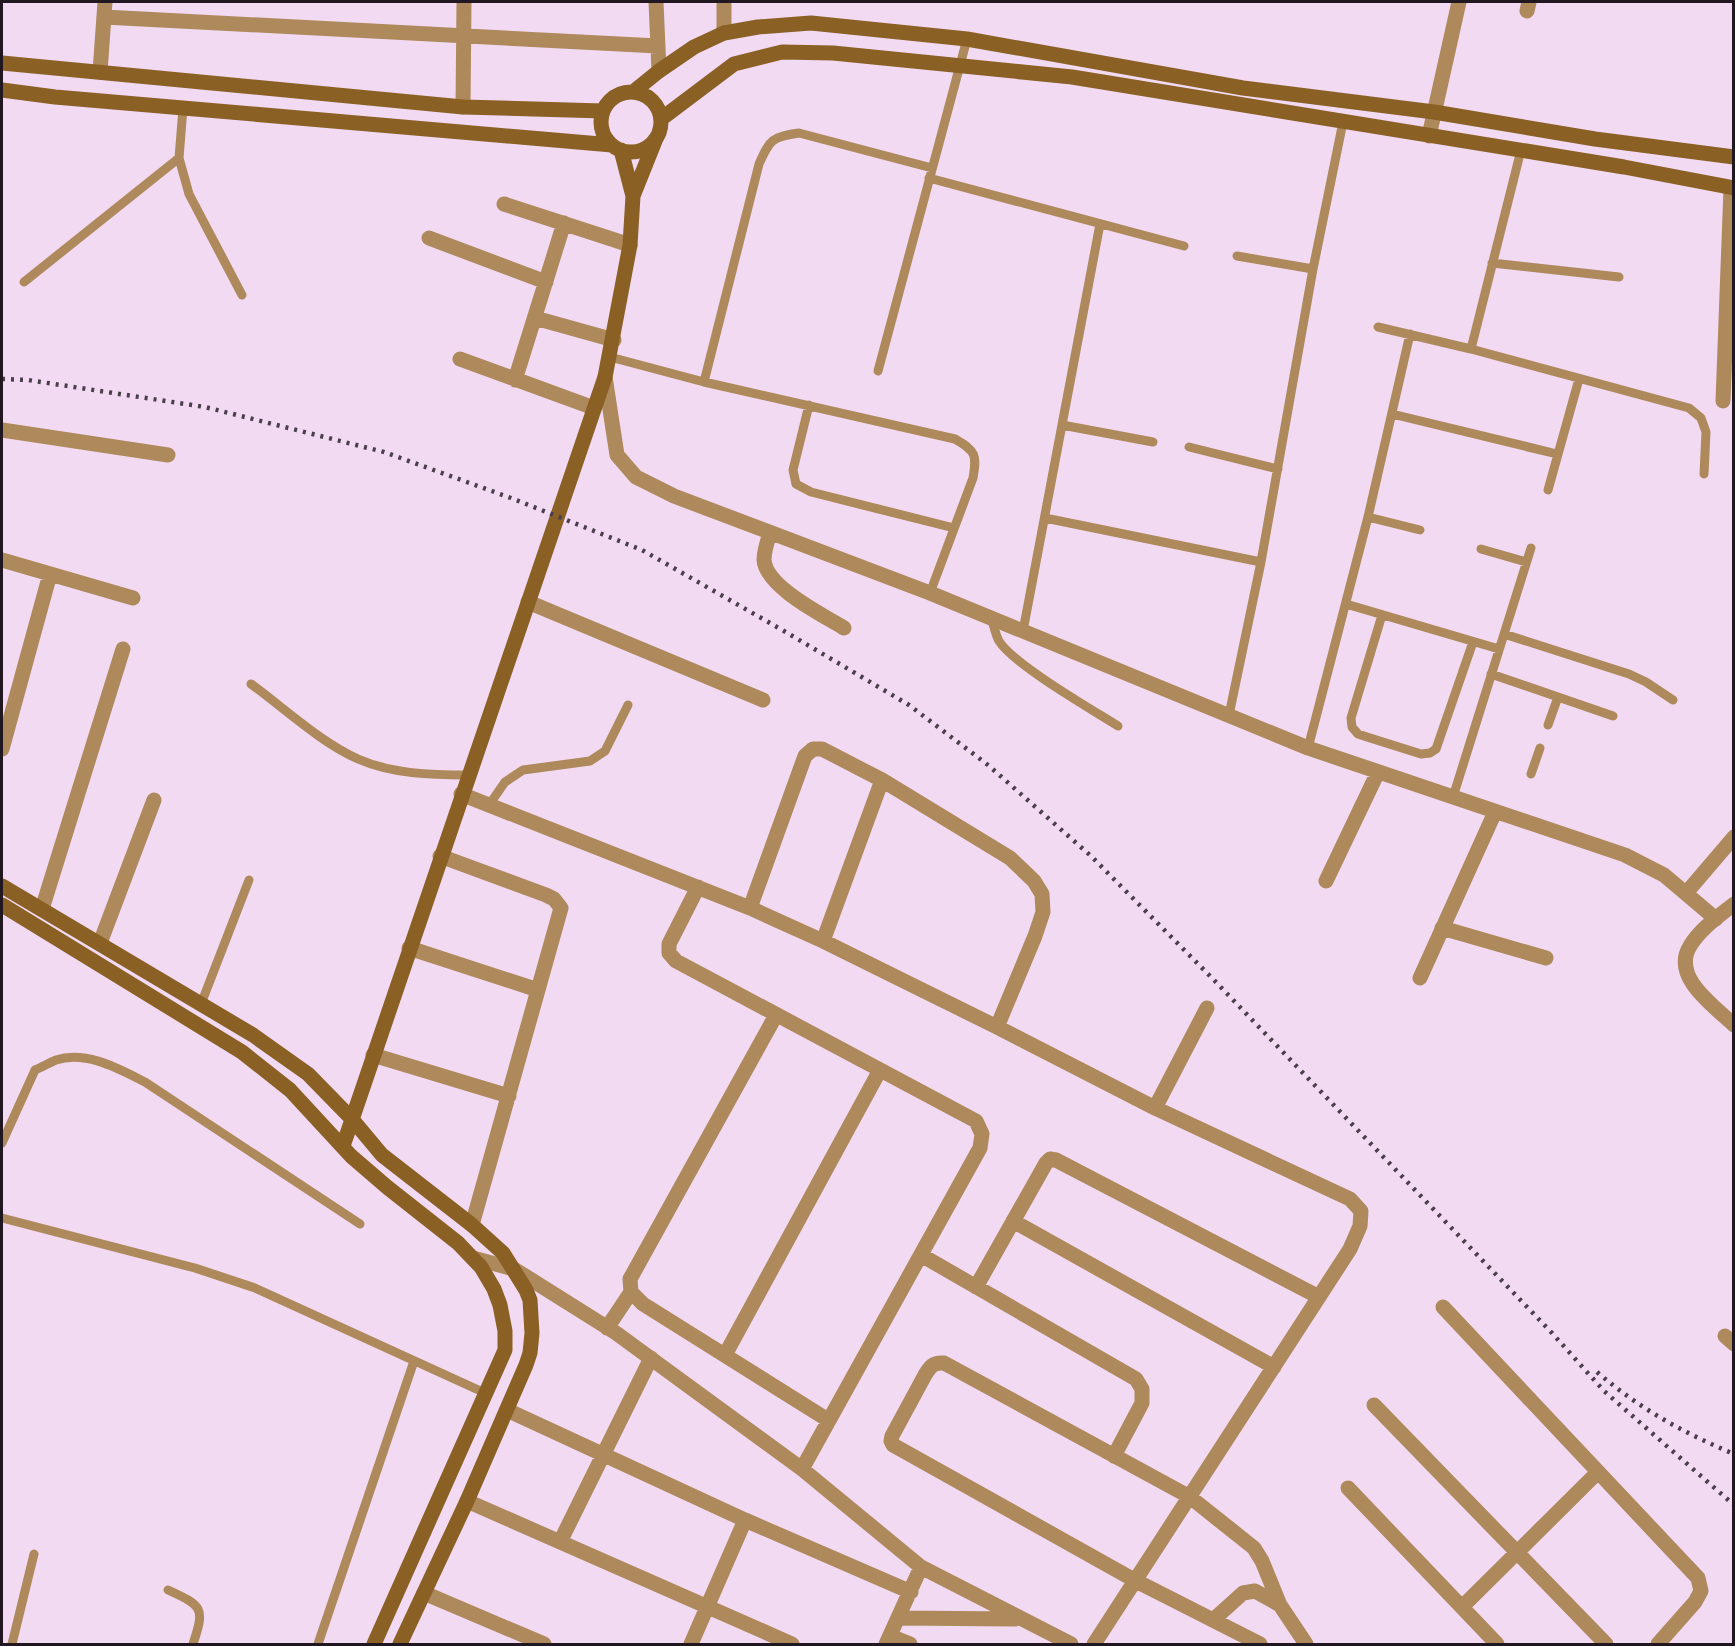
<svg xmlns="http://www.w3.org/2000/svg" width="1735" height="1646" font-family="'Nunito Sans',sans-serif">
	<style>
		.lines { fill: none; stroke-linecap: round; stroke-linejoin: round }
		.service { stroke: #ae895b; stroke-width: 9 }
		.minor { stroke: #ae895b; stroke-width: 15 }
		.secondary { stroke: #8a6024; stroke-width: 15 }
		.rail { stroke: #4a3e4a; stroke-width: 4.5; stroke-dasharray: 3 6; stroke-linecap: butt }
	</style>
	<rect width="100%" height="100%" fill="#f2daf3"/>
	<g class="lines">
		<!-- service -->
		<path class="service" d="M 183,108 L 179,158 L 189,194 L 242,295
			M 929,178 L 1184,246
			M 1237,256 L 1313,269
			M 1492,263 L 1619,277
			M 24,282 L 179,158
			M 1378,327 L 1471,349 L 1689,408 L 1701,418 L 1706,432 L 1704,474
			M 1471,349 L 1521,150
			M 610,357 L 704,382 L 955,439 C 976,451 977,455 973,478 L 930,593
			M 878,371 L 967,39
			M 704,382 L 759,164 C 770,139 772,137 799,133 L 932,168
			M 809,405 L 793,470 L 796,484 L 811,492 L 954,528
			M 1392,414 L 1557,454
			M 1062,425 L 1153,442
			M 1189,447 L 1278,469
			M 1548,490 L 1579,379
			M 1368,517 L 1420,530
			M 1045,518 L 1261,562
			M 1481,549 L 1526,562
			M 1346,604 L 1499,649
			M 1382,615 L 1351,718 L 1352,727 L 1358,734 L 1367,737 L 1421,754 L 1430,753 L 1436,749 L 1473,642
			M 991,618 C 994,625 995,634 999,641 C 1013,664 1091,709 1118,726
			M 1023,631 L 1100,224
			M 1504,634 L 1629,674 L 1646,682 L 1673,700
			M 1491,674 L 1613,716
			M 251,684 C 284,708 320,742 358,759 C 392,774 431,775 468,775
			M 1229,715 L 1261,562 L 1313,269 L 1343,122
			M 1548,725 L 1558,697
			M 1308,748 L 1368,517 L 1410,334
			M 1531,774 L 1540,748
			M 1453,797 L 1531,548
			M 489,805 L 505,782 L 523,770 L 590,761 L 605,751 L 628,705
			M 201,1004 L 249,880
			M 2,1143 L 35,1070 C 42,1067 49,1063 56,1060 C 86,1050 119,1069 145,1082 L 360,1224
			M 2,1218 L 195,1268 L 255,1288 L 485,1393
			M 168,1590 C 203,1606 205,1608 193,1644
			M 12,1644 L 34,1554
			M 318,1644 L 414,1361"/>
		<!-- minor -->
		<path class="minor" d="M 656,2 L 659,71
			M 1527,11 L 1529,2
			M 104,17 L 658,46
			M 724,33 L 724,2
			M 100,72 L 105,2
			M 463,107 L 464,2
			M 1429,136 L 1459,2
			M 504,204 L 630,245
			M 429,238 L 546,282
			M 535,318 L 614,340
			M 460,359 L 594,408
			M 605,377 L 617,455 L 636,477 L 674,496 L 930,593 L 1308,748 L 1625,855 L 1664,875 L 1716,919
			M 515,380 L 564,223
			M 1723,401 L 1731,188
			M 2,430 L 168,455
			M 770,533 C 767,542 764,552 764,560 C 766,587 823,615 844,628
			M 2,560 L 133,598
			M 528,602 L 763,700
			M 2,749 L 50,574
			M 461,794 L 750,908 L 823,941 L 997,1027 L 1155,1108 L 1350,1199 L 1361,1211 L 1360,1226 L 1350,1249 L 1094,1644
			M 440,856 L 546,895 L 554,899 L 561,908 L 472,1225
			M 1326,881 L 1378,772
			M 698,887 L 669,944 L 669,953 L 676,961 L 976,1121 L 982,1134 L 980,1148 L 802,1469
			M 1687,892 L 1734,837
			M 1734,904 C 1719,916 1700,929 1690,946 C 1671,977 1714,1006 1734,1025
			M 750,908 L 805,756 L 813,749 L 822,749 L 882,780 L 1010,858 L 1034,881 L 1042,894 L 1043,912 L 1035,936 L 997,1027
			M 42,909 L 123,649
			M 1442,928 L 1546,958
			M 823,941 L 882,780
			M 100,943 L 154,800
			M 409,948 L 538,990
			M 1420,978 L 1495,812
			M 776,1015 L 630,1279 L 631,1292 L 643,1304 L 828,1420
			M 373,1055 L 509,1096
			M 1155,1108 L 1207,1008
			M 1013,1221 L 1274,1367
			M 921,1255 L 1136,1379 L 1142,1389 L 1142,1403 L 1114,1456
			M 473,1258 L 514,1269 L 616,1333 L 802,1469 L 921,1567 L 1071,1644
			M 976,1287 L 1046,1163 L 1050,1159 L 1056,1160 L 1319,1297
			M 1443,1307 L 1698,1578 L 1701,1591 L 1695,1602 L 1658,1644
			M 607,1328 L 631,1292
			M 1725,1336 L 1734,1344
			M 725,1355 L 880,1070
			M 1374,1405 L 1606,1644
			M 507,1410 L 745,1520 L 911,1592
			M 1348,1488 L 1497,1644
			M 467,1501 L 792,1644
			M 560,1542 L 651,1358
			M 424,1593 L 544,1644
			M 1462,1607 L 1598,1472
			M 898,1618 L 1015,1619
			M 1213,1620 L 1243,1593 L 1255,1591 L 1280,1605 L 1306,1644
			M 890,1636 L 910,1644
			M 691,1644 L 745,1520
			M 886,1644 L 921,1567
			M 1260,1644 L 1136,1581 L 893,1445 L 891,1441 L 892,1436 L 925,1375 C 930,1367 933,1362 944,1363 L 1190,1497 L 1254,1548 L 1262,1561 L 1280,1605"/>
		<!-- secondary -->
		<path class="secondary" d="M 2,63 L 463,107 L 603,111
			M 2,90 L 55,97 L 612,145
			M 633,92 L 659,71 L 694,47 L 724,33 L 758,27 L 811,23 L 967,39 L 1243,88 L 1434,112 L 1595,139 L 1734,157
			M601 122a30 30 0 1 1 60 0a30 30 0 1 1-60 0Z
			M 661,119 L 734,64 L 782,52 L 833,53 L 1072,77 L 1624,167 L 1734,188
			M 621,150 L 633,196
			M 2,886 L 253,1035 L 308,1074 L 351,1118 L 382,1155 L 472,1225 L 503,1253 L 526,1290 L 530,1300 L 532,1333 L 530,1353 L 526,1365 L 467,1501 L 400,1644
			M 2,905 L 242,1052 L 290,1090 L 351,1156 L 387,1187 L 458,1243 L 481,1267 L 494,1289 L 500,1305 L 505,1331 L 505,1350 L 374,1644
			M 343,1146 L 605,377 L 630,245 L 633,196 L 655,141"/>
		<!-- rail -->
		<path class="rail" d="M 2,379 L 28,380 L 205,407 L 384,452 L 511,498 L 642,550 L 784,631 L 909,705 L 988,765 L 1091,856 L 1213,979 L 1552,1333 L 1604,1391 L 1734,1505
			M 1597,1372 C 1640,1409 1682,1432 1734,1454"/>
	</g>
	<!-- border -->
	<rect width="1735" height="1646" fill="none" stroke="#201720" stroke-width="6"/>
</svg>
